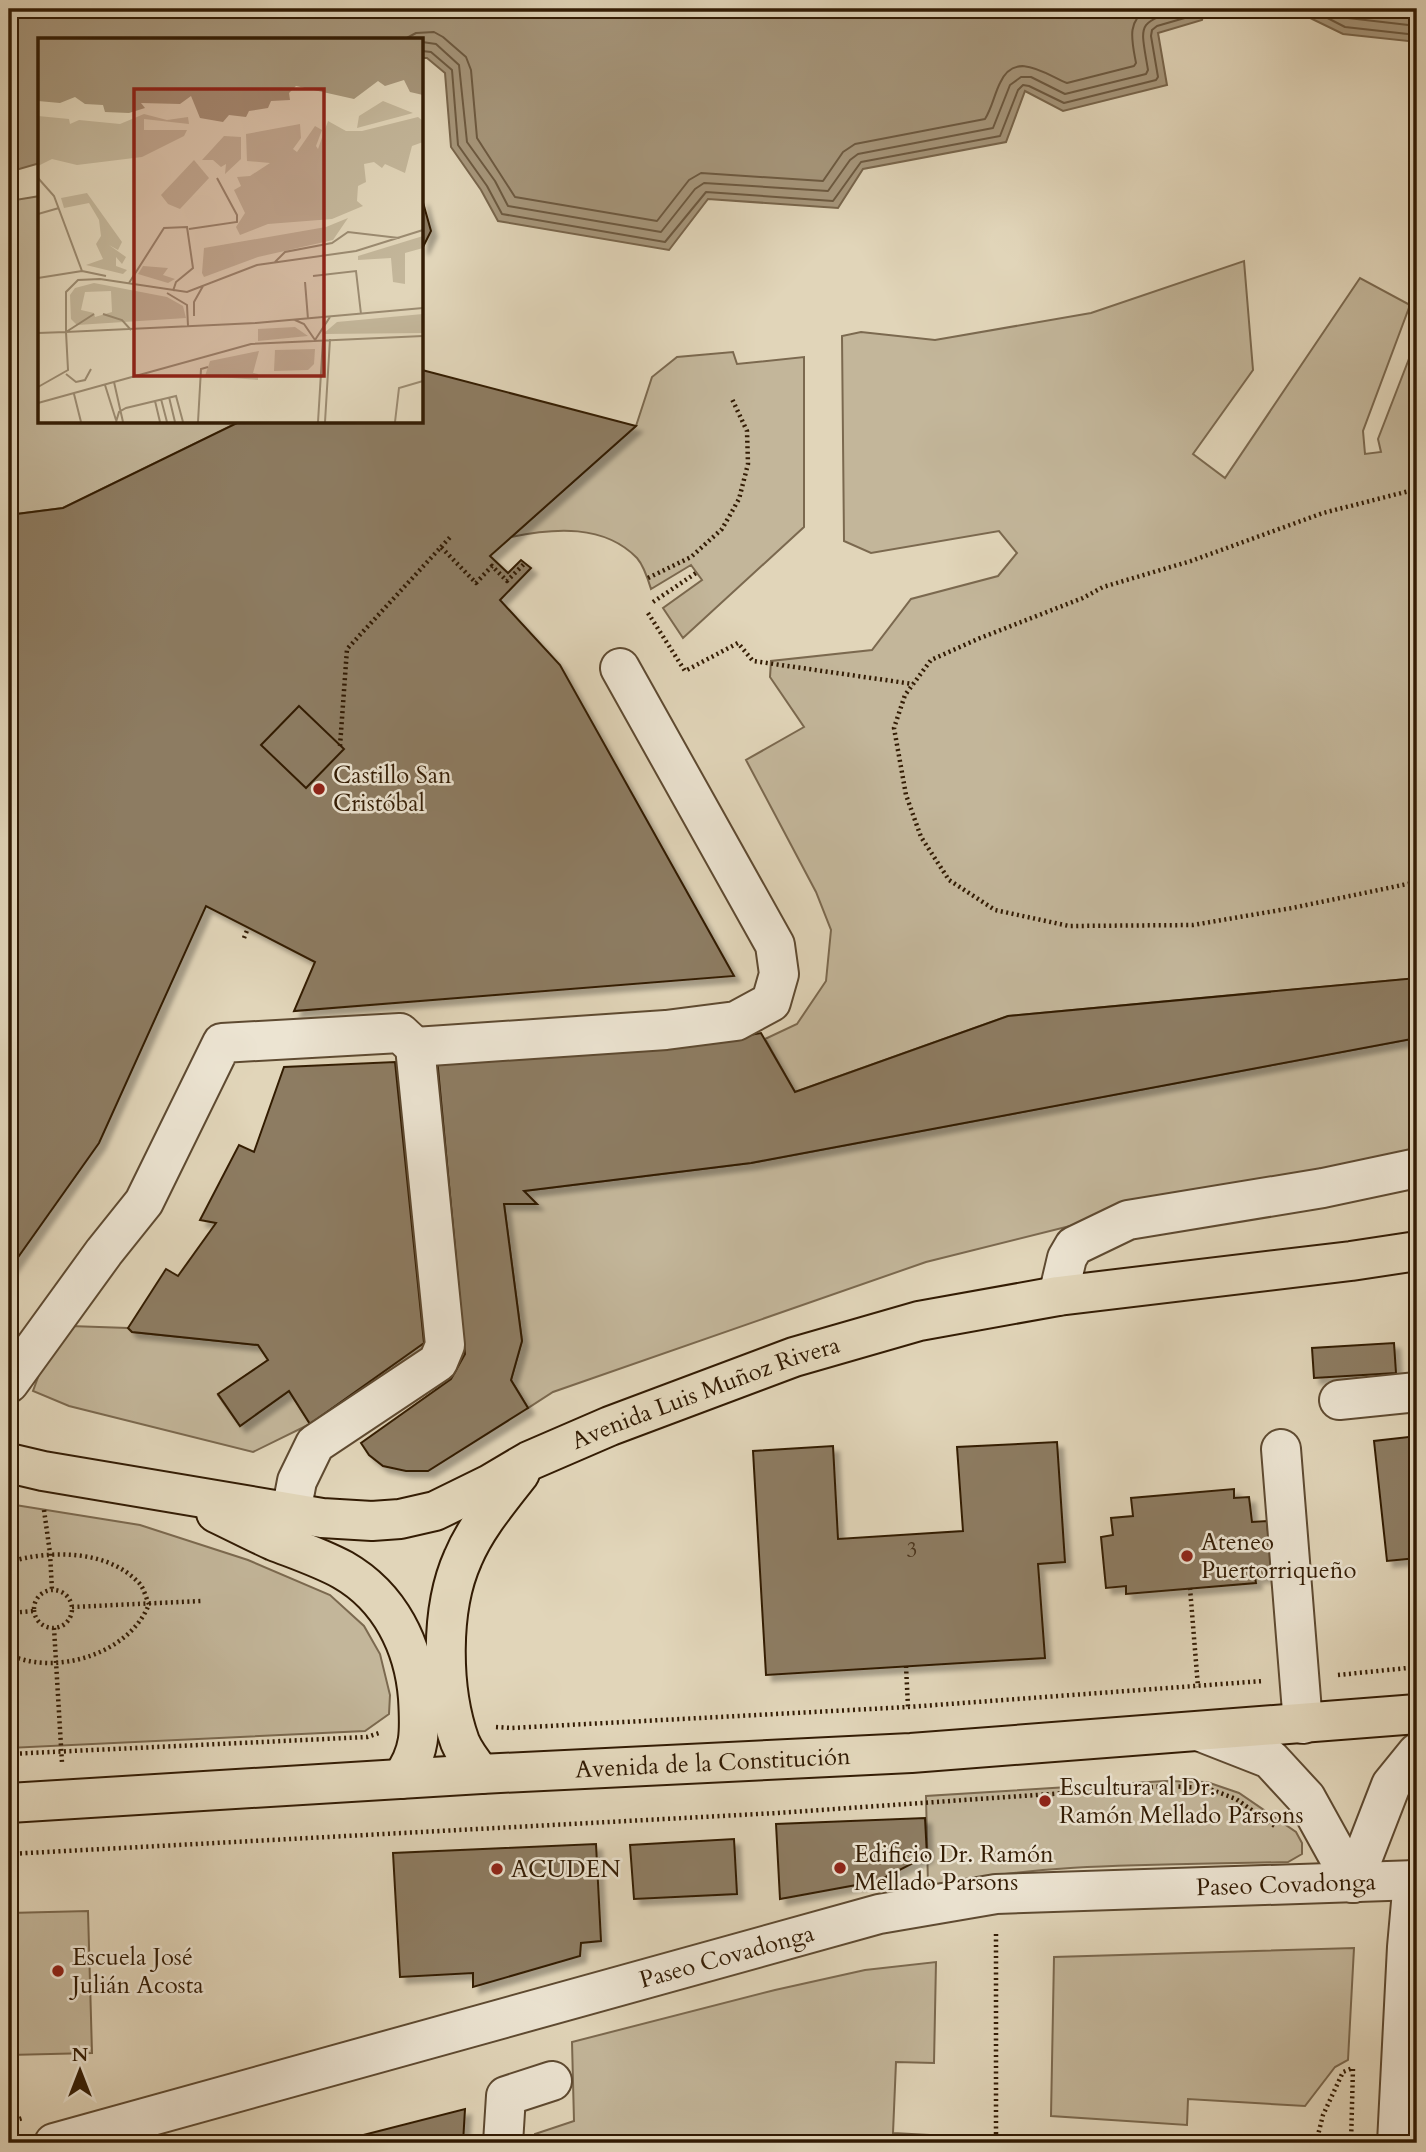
<svg xmlns="http://www.w3.org/2000/svg" width="1426" height="2152" font-family="Cardo,serif">
	<style>
		.green { fill: #c3b69a; stroke: #7b694f; stroke-width: 2 }
		.water { fill: #a6967b; stroke: #78654b; stroke-width: 2 }
		.lines { fill: none; stroke-linecap: round; stroke-linejoin: round }
		.shore { stroke: #6c5940; stroke-width: 2 }
		.building { fill: #8d7c62; stroke: #331c04; stroke-width: 2; filter: url(#shadow) }
		.minor-casing { stroke: #5e4a31; stroke-width: 42 }
		.major-casing { stroke: #331c04; stroke-width: 42 }
		.path { stroke: #331c04; stroke-width: 4.5; stroke-dasharray: 2 3.5; stroke-linecap: butt }
		.minor { stroke: #ece4d2; stroke-width: 38 }
		.major { stroke: #e1d5b9; stroke-width: 38 }
		.poi-dot { fill: #8f2418; stroke: #ece4d2; stroke-width: 2.5 }
		.labels { text-anchor: middle; dominant-baseline: central; stroke-width: 5; stroke-linejoin: round; paint-order: stroke }
		.number-label { font-size: 21px; fill: #4a341c }
		.poi-label { font-size: 24px; fill: #331c04; stroke: #ece4d2; text-anchor: start }
		.street-label { font-size: 24px; fill: #331c04; stroke: #ece4d2 }
		.inset-road { fill: none; stroke: #9b8b71; stroke-width: 2 }
		.view { fill: #8f2418; fill-opacity: 0.15; stroke: #8f2418; stroke-width: 3.5 }
		.inset-edge { fill: none; stroke: #331c04; stroke-width: 3.5 }
	</style>
	<defs>
		<filter id="shadow"><feDropShadow dx="6" dy="6" stdDeviation="2" flood-color="#0004"/></filter>
	</defs>
	<rect width="100%" height="100%" fill="#e1d5b9"/>
	<filter id="stains"><feTurbulence type="fractalNoise" baseFrequency=".00286" numOctaves="4"/><feColorMatrix values="0 0 0 0 .2 0 0 0 0 .09 0 0 0 0 .02 0 0 0 .5 -.17"/></filter>
	<radialGradient id="worn" r=".72"><stop offset=".6" stop-color="#630" stop-opacity="0"/><stop offset="1" stop-color="#630" stop-opacity=".3"/></radialGradient>
	<!-- green -->
	<path class="green" d="M 40,196 L 40,422 L 239,422 L 63,508 L 9,515 L 9,201 Z
		M 1244,261 L 1253,370 L 1193,454 L 1225,478 L 1360,278 L 1410,305 L 1363,431 L 1365,454 L 1381,452 L 1378,439 L 1417,338 L 1417,978 L 1008,1016 L 795,1092 L 765,1039 L 797,1024 L 826,981 L 831,930 L 816,892 L 746,760 L 804,727 L 770,677 L 771,661 L 872,650 L 911,599 L 998,576 L 1017,553 L 999,531 L 871,553 L 844,541 L 842,336 L 861,332 L 935,340 L 1091,313 Z
		M 733,352 L 737,364 L 804,357 L 804,527 L 683,638 L 663,608 L 702,580 L 691,565 L 651,589 C 648,579 644,566 637,558 C 604,524 554,528 511,537 L 636,426 L 652,377 L 677,357 Z
		M 1417,1038 L 1417,1153 L 1078,1224 L 926,1262 L 553,1392 L 528,1408 L 511,1380 L 522,1341 L 504,1204 L 536,1204 L 524,1191 L 751,1163 Z
		M 70,1326 L 128,1328 L 132,1332 L 258,1345 L 268,1360 L 218,1395 L 240,1426 L 289,1391 L 310,1424 L 253,1452 L 69,1406 L 33,1391 L 48,1350 Z
		M 9,1504 L 140,1525 L 248,1560 L 330,1595 L 364,1626 L 380,1654 L 390,1695 L 389,1714 L 365,1731 L 9,1748 Z
		M 1165,1781 L 1207,1782 L 1239,1793 L 1296,1832 L 1302,1843 L 1302,1854 L 1288,1862 C 1169,1865 1045,1862 928,1886 L 926,1796 Z
		M 88,1911 L 92,2053 L 9,2055 L 9,1913 Z
		M 1354,1948 L 1348,2060 L 1335,2067 L 1305,2106 L 1188,2099 L 1187,2125 L 1051,2116 L 1054,1957 Z
		M 936,1962 L 934,2063 L 896,2062 L 893,2133 L 929,2135 L 929,2143 L 535,2143 L 535,2134 L 574,2121 L 572,2042 L 775,1990 L 865,1970 Z"/>
	<!-- water -->
	<path class="water" d="M 9,9 L 1205,9 L 1202,20 L 1158,33 L 1167,85 L 1063,111 L 1025,91 L 1006,142 L 863,169 L 838,208 L 708,199 L 669,250 L 498,221 L 481,190 L 451,147 L 445,73 L 427,58 L 422,58 L 422,40 L 40,40 L 40,163 L 9,172 Z
		M 1303,9 L 1417,9 L 1417,42 L 1343,34 L 1304,15 Z"/>
	<g class="lines">
		<!-- shore -->
		<path class="shore" d="M 1310,9 L 1345,27 L 1417,35
			M 1327,9 L 1348,18 L 1417,26
			M 403,40 L 416,33 L 434,32 L 443,37 L 466,57 L 471,70 L 477,138 L 515,197 L 657,221 L 689,180 L 701,173 L 823,181 L 843,152 L 855,144 L 985,119 C 992,108 994,95 1000,83 C 1015,50 1045,74 1067,83 L 1134,66 L 1136,63 C 1132,41 1126,21 1148,9
			M 422,42 L 436,44 L 459,65 L 467,142 L 495,181 L 508,206 L 661,232 L 695,189 L 704,183 L 828,191 L 850,160 L 858,154 L 993,128 L 1010,85 L 1021,77 L 1031,77 L 1065,94 L 1146,74 L 1148,70 C 1140,22 1136,23 1184,9
			M 422,51 L 431,52 L 452,70 L 458,145 L 487,186 L 502,214 L 665,242 L 706,192 L 833,201 L 861,162 L 1000,136 L 1018,90 L 1023,85 L 1029,86 L 1064,103 L 1156,80 L 1158,77 L 1151,36 L 1152,30 L 1157,26 L 1195,15 L 1198,9"/>
	</g>
	<!-- building -->
	<path class="building" d="M 422,199 L 431,231 L 422,249 Z
		M 422,370 L 636,426 L 490,556 L 508,573 L 521,560 L 531,568 L 500,600 L 560,665 L 734,976 L 294,1011 L 315,962 L 206,906 L 99,1143 L 9,1270 L 9,515 L 63,508 L 239,422 L 422,422 Z
		M 299,706 L 344,749 L 306,788 L 261,745 Z
		M 1417,978 L 1417,1038 L 751,1163 L 524,1191 L 537,1204 L 504,1204 L 522,1341 L 511,1380 L 528,1408 L 428,1471 L 406,1471 L 383,1466 L 369,1455 L 361,1443 L 451,1379 L 465,1354 L 437,1058 L 727,1039 L 761,1033 L 795,1092 L 1008,1016 Z
		M 395,1062 L 424,1343 L 310,1424 L 289,1391 L 240,1426 L 218,1394 L 268,1360 L 258,1345 L 132,1332 L 128,1328 L 166,1269 L 178,1276 L 216,1223 L 200,1220 L 239,1145 L 254,1152 L 284,1067 Z
		M 1394,1343 L 1396,1373 L 1314,1378 L 1312,1348 Z
		M 1417,1436 L 1417,1558 L 1387,1561 L 1374,1441 Z
		M 1057,1442 L 1065,1562 L 1038,1564 L 1045,1658 L 766,1675 L 753,1451 L 833,1446 L 838,1539 L 963,1531 L 957,1447 Z
		M 1234,1489 L 1234,1498 L 1249,1497 L 1252,1522 L 1267,1521 L 1272,1576 L 1255,1577 L 1256,1583 L 1126,1594 L 1126,1586 L 1106,1588 L 1101,1537 L 1113,1535 L 1111,1518 L 1133,1516 L 1131,1498 Z
		M 925,1818 L 927,1856 L 878,1881 L 780,1899 L 776,1824 Z
		M 734,1839 L 737,1894 L 634,1899 L 630,1845 Z
		M 596,1844 L 601,1941 L 581,1943 L 580,1956 L 473,1987 L 473,1973 L 400,1977 L 393,1853 Z
		M 465,2109 L 463,2143 L 332,2143 Z"/>
	<g class="lines">
		<defs>
			<g id="minor">
				<path d="M 415,1047 L 666,1030 L 736,1021 L 771,1002 L 779,974 L 775,945 L 620,668"/>
				<path d="M 1058,1296 L 1067,1258 L 1074,1246 L 1128,1220 L 1323,1188 L 1417,1168"/>
				<path d="M 9,1383 L 104,1252 L 144,1202 L 222,1043 L 400,1033 L 415,1047 L 445,1345 L 438,1362 L 315,1444 L 297,1481 L 291,1512"/>
				<path d="M 1339,1400 L 1417,1392"/>
				<path d="M 1281,1449 L 1303,1724"/>
				<path d="M 1201,1732 L 1270,1759 L 1306,1798 L 1353,1883"/>
				<path d="M 1353,1883 L 1391,1785 L 1417,1753"/>
				<path id="s1" d="M 54,2143 L 879,1914 L 996,1894 L 1417,1880"/>
				<path d="M 503,2143 L 506,2096 L 552,2081"/>
				<path d="M 1397,2143 L 1407,1947 L 1413,1880"/>
			</g>
			<g id="major">
				<path id="s2" d="M 9,1463 L 43,1471 L 322,1518 L 372,1521 L 400,1519 L 435,1511 L 490,1484 L 529,1461 L 610,1426 L 794,1357 L 919,1321 L 1058,1296 L 1351,1261 L 1417,1251"/>
				<path d="M 216,1513 C 235,1522 254,1532 274,1541 C 297,1550 321,1558 343,1570 C 390,1597 414,1646 418,1698 C 420,1731 421,1752 401,1779"/>
				<path d="M 481,1774 C 473,1764 465,1754 460,1742 C 441,1689 440,1609 463,1558 C 476,1527 499,1500 520,1473"/>
				<path id="s3" d="M 9,1803 L 481,1774 L 911,1753 L 1417,1714"/>
			</g>
		</defs>
		<!-- minor casing -->
		<use href="#minor" class="minor-casing"/>
		<!-- major casing -->
		<use href="#major" class="major-casing"/>
		<!-- path -->
		<path class="path" d="M 1417,489 L 1323,513 L 1191,561 L 1103,587 L 1083,598 L 980,638 L 931,660 L 905,695 L 894,728 L 906,795 L 921,837 L 949,880 L 995,910 L 1069,926 L 1193,925 L 1292,908 L 1417,882
			M 441,547 L 452,535
			M 648,578 L 691,557 L 722,529 L 739,499 L 748,464 L 747,431 L 732,399
			M 653,602 L 696,573
			M 648,613 L 685,671 L 738,643 L 753,661 L 913,684
			M 340,746 L 347,649 L 441,547 L 476,583 L 492,566 L 507,581 L 525,563
			M 244,938 L 248,928
			M 44,1510 L 50,1553 L 52,1590
			M 9,1562 C 50,1550 108,1549 140,1584 C 144,1589 146,1598 149,1604 C 133,1646 78,1668 35,1662 C 26,1661 17,1658 9,1655
			M 1190,1588 L 1198,1687
			M34 1609a19 19 0 1 1 38 0a19 19 0 1 1-38 0Z
			M 72,1607 L 201,1601
			M 9,1613 L 34,1611
			M 54,1628 L 62,1763
			M 906,1666 L 908,1707
			M 1338,1675 L 1417,1667
			M 496,1727 L 511,1728 L 908,1707 L 1263,1681
			M 9,1754 L 367,1737 L 379,1733
			M 9,1854 L 777,1813 L 1166,1786 L 1207,1788 L 1236,1799 L 1276,1827
			M 996,1934 L 996,2141 L 1038,2143
			M 9,2122 L 23,2118
			M 1316,2143 L 1323,2115 L 1343,2072 L 1353,2068 L 1351,2143"/>
		<!-- minor -->
		<use href="#minor" class="minor"/>
		<!-- major -->
		<use href="#major" class="major"/>
	</g>
	<!-- markers -->
	<g class="poi-dot">
		<circle cx="319" cy="789" r="7"/>
		<circle cx="1187" cy="1556" r="7"/>
		<circle cx="1045" cy="1801" r="7"/>
		<circle cx="840" cy="1868" r="7"/>
		<circle cx="497" cy="1869" r="7"/>
		<circle cx="58" cy="1971" r="7"/>
	</g>
	<g class="labels">
		<!-- number labels -->
		<g class="number-label">
			<text x="912" y="1550">3</text>
		</g>
		<!-- poi labels -->
		<g class="poi-label">
			<text x="333" y="775">Castillo San<tspan x="333" dy="28">Cristóbal</tspan></text>
			<text x="1201" y="1542">Ateneo<tspan x="1201" dy="28">Puertorriqueño</tspan></text>
			<text x="1059" y="1787">Escultura al Dr.<tspan x="1059" dy="28">Ramón Mellado Parsons</tspan></text>
			<text x="854" y="1854">Edificio Dr. Ramón<tspan x="854" dy="28">Mellado Parsons</tspan></text>
			<text x="511" y="1869">ACUDEN</text>
			<text x="72" y="1957">Escuela José<tspan x="72" dy="28">Julián Acosta</tspan></text>
		</g>
		<!-- street labels -->
		<g class="street-label">
			<text stroke="none"><textPath href="#s2" startOffset="728">Avenida Luis Muñoz Rivera</textPath></text>
			<text stroke="none"><textPath href="#s3" startOffset="705">Avenida de la Constitución</textPath></text>
			<text stroke="none"><textPath href="#s1" startOffset="1265">Paseo Covadonga</textPath></text>
			<text stroke="none"><textPath href="#s1" startOffset="698">Paseo Covadonga</textPath></text>
		</g>
	</g>
	<!-- overview -->
	<g transform="translate(38 38)">
		<rect width="385" height="385" fill="#e1d5b9"/>
		<path d="M 345,63 L 375,75 L 319,90 L 321,78 ZM 106,76 L 129,82 L 150,79 L 151,86 L 106,81 L 106,92 L 149,92 L 146,98 L 104,119 L 39,127 L 14,121 L 0,128 L 0,78 L 31,81 L 32,86 L 41,82 L 82,86 ZM 380,79 L 385,83 L 385,104 L 374,108 L 367,135 L 347,126 L 344,130 L 336,124 L 326,126 L 328,144 L 320,148 L 319,163 L 325,168 L 294,181 L 230,186 L 202,197 L 198,189 L 207,175 L 196,152 L 203,148 L 199,139 L 212,138 L 232,125 L 209,123 L 208,96 L 262,86 L 263,100 L 255,111 L 259,114 L 277,88 L 284,92 L 278,108 L 280,111 L 290,83 L 308,93 L 324,93 ZM 186,98 L 203,99 L 203,121 L 187,136 L 188,126 L 183,129 L 175,122 L 164,122 ZM 156,122 L 171,140 L 142,171 L 130,166 L 123,157 ZM 49,155 L 84,204 L 80,212 L 71,207 L 88,219 L 84,226 L 78,219 L 78,228 L 89,232 L 85,236 L 48,227 L 65,221 L 58,206 L 63,198 L 61,182 L 51,165 L 26,170 L 23,160 ZM 310,180 L 295,202 L 220,219 L 166,239 L 164,235 L 166,210 L 288,189 ZM 385,198 L 385,210 L 367,215 L 367,246 L 355,244 L 353,220 L 320,222 L 320,218 ZM 105,228 L 130,230 L 125,237 L 137,241 L 130,245 L 100,236 ZM 56,245 L 129,259 L 145,268 L 148,280 L 39,287 L 33,281 L 32,257 L 37,250 ZM 73,253 L 74,274 L 57,279 L 56,275 L 43,272 L 47,254 ZM 385,276 L 385,295 L 285,296 L 299,284 ZM 257,289 L 270,298 L 220,303 L 220,291 ZM 277,311 L 276,326 L 270,332 L 236,333 L 237,312 ZM 221,313 L 215,335 L 220,336 L 220,342 L 167,338 L 172,323 Z" fill="#c3b69a" fill-rule="evenodd"/>
		<path d="M 0,1 L 385,1 L 385,57 L 372,54 L 366,42 L 347,48 L 340,43 L 316,61 L 258,48 L 251,55 L 252,62 L 233,63 L 230,70 L 211,73 L 208,79 L 191,77 L 185,84 L 162,80 L 153,58 L 142,66 L 103,65 L 107,70 L 91,75 L 67,74 L 65,67 L 47,66 L 37,59 L 22,65 L 0,63 Z" fill="#a6967b"/>
		<path class="inset-road" d="M 0,140 L 16,158 L 44,233M 0,176 L 21,170M 151,191 L 199,184 L 199,177 L 179,140M 385,192 L 318,213 L 219,227 L 149,254 L 62,241 L 40,242 L 28,254 L 28,294 L 218,285 L 385,270M 237,224 L 247,214 L 294,205 L 310,194 L 361,200M 44,233 L 68,238M 275,238 L 318,233 L 323,276M 0,240 L 44,233M 267,244 L 270,281M 91,245 L 126,190 L 149,189 L 155,230 L 138,244 L 135,253M 129,255 L 149,267 L 150,288M 65,276 L 84,282 L 93,292M 156,278 L 156,264 L 165,248M 257,282 L 266,286 L 277,302M 28,294 L 56,276M 0,295 L 28,294M 277,302 L 292,279M 28,336 L 38,344 L 47,342 L 53,331M 76,344 L 85,384M 67,347 L 78,382M 0,349 L 30,332 L 28,294M 36,356 L 43,384M 131,359 L 137,384M 123,361 L 129,384M 117,363 L 122,384M 0,365 L 213,306 L 385,298M 78,384 L 81,374 L 88,370 L 138,358 L 145,384M 160,384 L 163,331 L 170,329M 280,384 L 285,302M 287,384 L 292,301M 357,384 L 361,350 L 385,343"/>
		<path class="view" d="M 96,51 L 286,51 L 286,338 L 96,338 Z"/>
		<rect width="385" height="385" class="inset-edge"/>
	</g>
	<!-- margin -->
	<rect width="1426" height="2152" fill="none" stroke="#e1d5b9" stroke-width="35"/>
	<rect x="10" y="10" width="1405" height="2131" fill="none" stroke="#331c04" stroke-width="3.5"/>
	<rect x="18" y="18" width="1391" height="2117" fill="none" stroke="#331c04" stroke-width="2"/>
	<!-- north arrow -->
	<g transform="translate(80 2071)" stroke="#ece4d2" stroke-width="5" paint-order="stroke">
	<path d="M0-5L12 26L0 18L-12 26Z" fill="#331c04"/>
	<text y="-10" font-size="19" font-weight="bold" text-anchor="middle" fill="#331c04">N</text>
	</g>
	<rect width="100%" height="100%" filter="url(#stains)"/>
	<rect width="100%" height="100%" fill="url(#worn)"/>
</svg>
